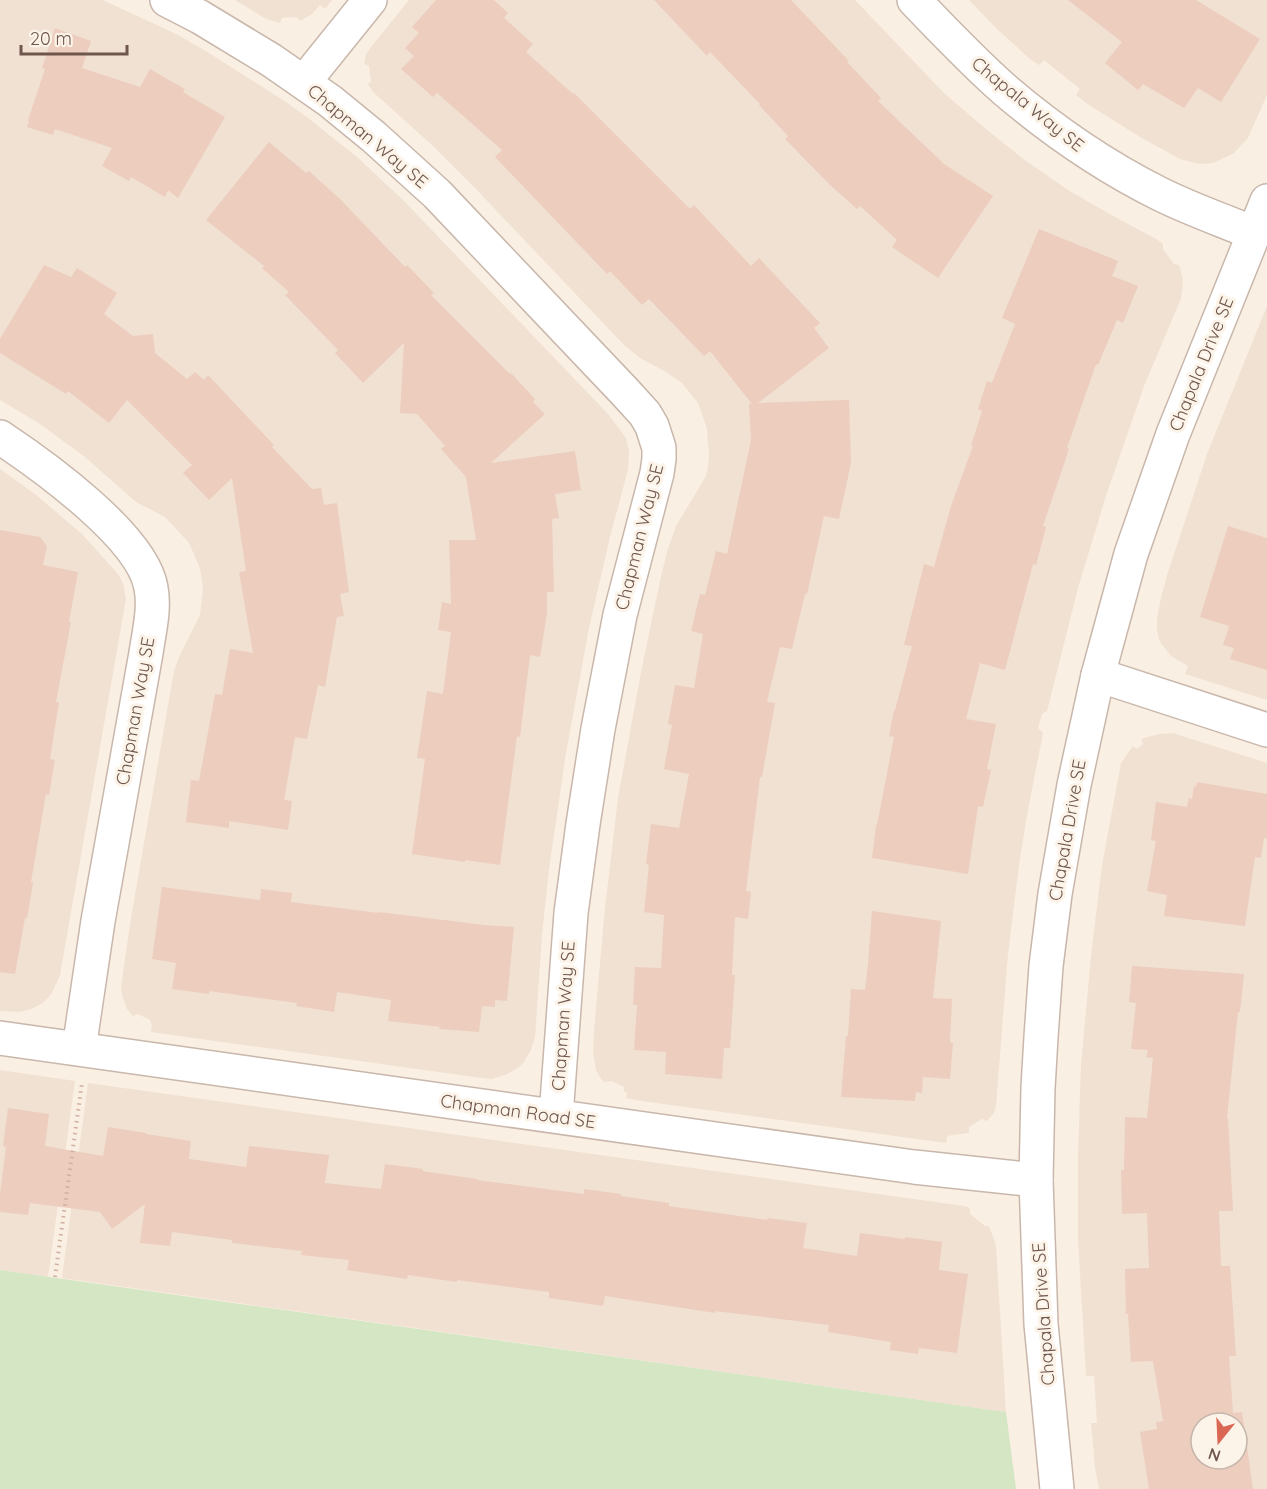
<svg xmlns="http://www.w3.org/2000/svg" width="1267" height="1489" font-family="Quicksand,sans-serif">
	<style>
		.residential { fill: #f1e1d2; fill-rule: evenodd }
		.green { fill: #d4e6c3 }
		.building { fill: #eccdbe; fill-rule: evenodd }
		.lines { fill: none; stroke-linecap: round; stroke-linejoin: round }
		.minor-casing { stroke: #c9b7ab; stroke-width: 36 }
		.tertiary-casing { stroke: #c9b7ab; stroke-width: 36 }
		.path { stroke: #d1b0a1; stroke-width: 4; stroke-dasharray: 1.5 4.5; stroke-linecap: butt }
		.minor { stroke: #fff; stroke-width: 33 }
		.tertiary { stroke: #fff; stroke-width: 33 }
		.labels { text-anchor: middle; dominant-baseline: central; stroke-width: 6; stroke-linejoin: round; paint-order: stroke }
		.street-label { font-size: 18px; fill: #6f564c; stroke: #fdf4e9 }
	</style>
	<rect width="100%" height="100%" fill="#faefe3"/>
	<!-- residential -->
	<path class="residential" d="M 0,0 L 103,0 L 176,34 L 206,51 L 286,102 L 308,118 L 357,157 L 404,201 L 608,414 L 626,438 L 629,450 L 628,470 L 610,537 L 589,628 L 566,753 L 549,869 L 542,935 L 535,1037 L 531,1050 L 524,1062 L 518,1068 L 505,1075 L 492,1079 L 474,1077 L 151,1032 L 152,1026 L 150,1020 L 138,1014 L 133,1016 L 127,1009 L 122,995 L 121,987 L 131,918 L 174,671 L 179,657 L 200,615 L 203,588 L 200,568 L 189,543 L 165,517 L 136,502 L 85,457 L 40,424 L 0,400 Z
		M 235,0 L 332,0 L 325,9 L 320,5 L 312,14 L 300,21 L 297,17 L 282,18 L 280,23 L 266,19 Z
		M 409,0 L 855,0 L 944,93 L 986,129 L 1022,158 L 1068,190 L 1115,217 L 1158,240 L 1163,244 L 1163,249 L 1174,264 L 1179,265 L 1183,279 L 1182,293 L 1180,301 L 1144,386 L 1105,499 L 1078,588 L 1047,711 L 1042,714 L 1038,728 L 1043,733 L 1027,815 L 1019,865 L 1008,954 L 996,1106 L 994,1113 L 987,1121 L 982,1119 L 969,1127 L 969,1133 L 947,1136 L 946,1143 L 642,1101 L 626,1098 L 627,1092 L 624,1092 L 624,1087 L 612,1081 L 604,1082 L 599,1076 L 596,1070 L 593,1052 L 594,1030 L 605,908 L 618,798 L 641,672 L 660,581 L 667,552 L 676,526 L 706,476 L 708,467 L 709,455 L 707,429 L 698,403 L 682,383 L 666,372 L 640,358 L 624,345 L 474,187 L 432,145 L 373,92 L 368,84 L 371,82 L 369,66 L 364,64 L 366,54 L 371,47 Z
		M 969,0 L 1267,0 L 1267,95 L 1248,138 L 1233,154 L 1213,163 L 1200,164 L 1187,161 L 1180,159 L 1140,137 L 1086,103 L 1076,95 L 1080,89 L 1044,60 L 1039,65 L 1030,59 L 996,28 Z
		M 1267,306 L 1267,700 L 1185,674 L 1188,666 L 1171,656 L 1160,642 L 1157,631 L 1157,619 L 1161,598 L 1167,575 L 1207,454 Z
		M 0,469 L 35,494 L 82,534 L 118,574 L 123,583 L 126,599 L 60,975 L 52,993 L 43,1003 L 31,1009 L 19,1012 L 0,1011 Z
		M 1173,733 L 1267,763 L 1267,1489 L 1099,1489 L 1095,1467 L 1091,1423 L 1097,1423 L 1094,1376 L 1086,1376 L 1078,1239 L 1078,1156 L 1081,1065 L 1091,956 L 1102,865 L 1121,763 L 1133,746 L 1137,749 L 1143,744 L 1141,740 L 1144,738 L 1159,734 ZM 1201,1423 L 1237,1423 L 1237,1459 L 1201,1459 Z
		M 0,1070 L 75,1081 L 48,1277 L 0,1270 Z
		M 88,1083 L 964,1206 L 970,1208 L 970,1214 L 985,1226 L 989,1226 L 996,1245 L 1006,1412 L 62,1278 Z"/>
	<!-- green -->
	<path class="green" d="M 0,1270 L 1006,1412 L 1016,1489 L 0,1489 Z"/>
	<!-- building -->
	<path class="building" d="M 436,0 L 494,0 L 508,13 L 504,18 L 533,44 L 526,52 L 573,94 L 574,93 L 690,209 L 694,205 L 751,266 L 759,258 L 820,323 L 814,328 L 829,348 L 758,403 L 849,400 L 851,463 L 839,519 L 824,516 L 807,594 L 805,594 L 792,649 L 780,647 L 767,702 L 775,703 L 762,777 L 760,777 L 746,891 L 751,892 L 748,919 L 735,917 L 732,975 L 735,975 L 730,1048 L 724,1048 L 722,1079 L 665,1074 L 666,1052 L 634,1050 L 637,1005 L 633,1005 L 635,967 L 661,968 L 664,915 L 644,912 L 649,865 L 646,864 L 651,824 L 679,828 L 689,774 L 664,769 L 672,725 L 668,724 L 675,685 L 694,688 L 703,634 L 691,631 L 700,594 L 705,595 L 716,551 L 727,554 L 751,440 L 749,404 L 752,404 L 710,351 L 704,356 L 649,299 L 642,305 L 610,271 L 607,274 L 495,157 L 502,150 L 437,93 L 433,97 L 401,69 L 414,56 L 405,48 L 419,33 L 412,27 Z
		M 654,0 L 791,0 L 849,61 L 847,62 L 881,98 L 878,101 L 944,164 L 993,196 L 938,278 L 892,247 L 897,240 L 860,206 L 857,209 L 829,184 L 785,139 L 788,136 L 759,105 L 760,104 L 710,52 L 707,56 Z
		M 1068,0 L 1196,0 L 1260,39 L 1221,102 L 1198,88 L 1184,108 L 1143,84 L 1138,90 L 1105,63 L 1122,42 Z
		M 55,28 L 91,41 L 82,68 L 140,87 L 150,69 L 185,89 L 183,92 L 225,117 L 178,198 L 168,190 L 165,197 L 131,177 L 129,181 L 102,166 L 112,148 L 55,129 L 53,135 L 27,127 L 29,121 L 28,120 L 45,69 L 42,68 Z
		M 269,142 L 306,173 L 309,171 L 340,199 L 405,267 L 407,265 L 434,293 L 431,295 L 510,374 L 511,373 L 535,399 L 533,402 L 545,414 L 491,463 L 575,451 L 581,490 L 555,494 L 559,518 L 552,519 L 554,592 L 547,592 L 547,613 L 540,657 L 530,655 L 520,737 L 517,736 L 500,865 L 465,860 L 465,862 L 412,854 L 425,759 L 417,758 L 427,691 L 443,694 L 451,632 L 438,630 L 442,602 L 451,604 L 449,540 L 476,540 L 466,477 L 441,449 L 445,446 L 417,414 L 400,413 L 404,343 L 363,383 L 335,353 L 338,350 L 285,295 L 289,292 L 262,268 L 264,266 L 206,220 Z
		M 1039,229 L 1118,261 L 1112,276 L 1138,286 L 1123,323 L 1117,320 L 1098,365 L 1096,364 L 1067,448 L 1069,449 L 1043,526 L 1046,527 L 1036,565 L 1033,564 L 1005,670 L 980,663 L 966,719 L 996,724 L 987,769 L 991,770 L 983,807 L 978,806 L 968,874 L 872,858 L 876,825 L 877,825 L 894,737 L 889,736 L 894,710 L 895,710 L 912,646 L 904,645 L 924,564 L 934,567 L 951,506 L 973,446 L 971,446 L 982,411 L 978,409 L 987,381 L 992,383 L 1015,324 L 1002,318 Z
		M 44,265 L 71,277 L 77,268 L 117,293 L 104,314 L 133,336 L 153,334 L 155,353 L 187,379 L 195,372 L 204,380 L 208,375 L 274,445 L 272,447 L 312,489 L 321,488 L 324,505 L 337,503 L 349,592 L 340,594 L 344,616 L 337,617 L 325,687 L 318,685 L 307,739 L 295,737 L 284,800 L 292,801 L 288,830 L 229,821 L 229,828 L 186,822 L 191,780 L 199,781 L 215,694 L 222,695 L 230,649 L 253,653 L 239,572 L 246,571 L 232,478 L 209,500 L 183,473 L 192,465 L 127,400 L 109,423 L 68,391 L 66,394 L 0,353 L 0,339 Z
		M 1228,526 L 1267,538 L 1267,670 L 1230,659 L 1234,648 L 1223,645 L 1229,626 L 1200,617 Z
		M 0,530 L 40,537 L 47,546 L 43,565 L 78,572 L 69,622 L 71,622 L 56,702 L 59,702 L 50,759 L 55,760 L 49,795 L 46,794 L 31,882 L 33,883 L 27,918 L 25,918 L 15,974 L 0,972 Z
		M 1197,782 L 1267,794 L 1267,839 L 1264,838 L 1261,858 L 1255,857 L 1245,926 L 1164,916 L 1167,895 L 1147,891 L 1156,841 L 1151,840 L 1156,802 L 1187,807 L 1189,798 L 1192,799 L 1194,786 L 1196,787 Z
		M 162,887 L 260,900 L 261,889 L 292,893 L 291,902 L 379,913 L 379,912 L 484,925 L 514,927 L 507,1001 L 495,1000 L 495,1007 L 482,1006 L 479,1032 L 439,1029 L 440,1027 L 388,1021 L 391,1000 L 337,992 L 334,1012 L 296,1006 L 297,1003 L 209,991 L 209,994 L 172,989 L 176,963 L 152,959 Z
		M 872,911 L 941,921 L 933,998 L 952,999 L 950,1042 L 953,1043 L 950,1079 L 923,1077 L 922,1093 L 916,1092 L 915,1101 L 841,1097 L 846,1036 L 848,1036 L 851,989 L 865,990 L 868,964 Z
		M 1132,966 L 1244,974 L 1240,1012 L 1238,1012 L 1227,1118 L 1228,1118 L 1233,1211 L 1219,1211 L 1221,1266 L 1230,1266 L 1236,1356 L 1229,1356 L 1233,1413 L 1242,1412 L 1253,1489 L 1149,1489 L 1140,1432 L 1157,1429 L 1156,1422 L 1163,1421 L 1153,1361 L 1131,1362 L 1128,1314 L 1126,1314 L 1125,1269 L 1149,1268 L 1147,1213 L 1122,1214 L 1121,1170 L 1124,1170 L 1125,1117 L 1147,1118 L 1153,1058 L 1146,1057 L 1148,1050 L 1131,1049 L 1136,1003 L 1129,1002 ZM 1201,1423 L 1237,1423 L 1237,1459 L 1201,1459 Z
		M 8,1108 L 49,1114 L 45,1146 L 103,1156 L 108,1127 L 146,1133 L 146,1134 L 191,1141 L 189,1159 L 246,1167 L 249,1146 L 329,1155 L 325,1183 L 381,1189 L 385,1164 L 423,1169 L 422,1171 L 477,1179 L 477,1180 L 584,1194 L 584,1189 L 621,1194 L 621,1196 L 669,1203 L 669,1206 L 767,1220 L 768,1218 L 807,1223 L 803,1248 L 857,1256 L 860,1233 L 905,1239 L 905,1237 L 942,1242 L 939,1270 L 968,1274 L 957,1353 L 919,1348 L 918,1354 L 890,1350 L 891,1342 L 828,1332 L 829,1325 L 715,1311 L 715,1313 L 605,1296 L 603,1306 L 549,1298 L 549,1292 L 457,1280 L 457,1282 L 408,1275 L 407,1279 L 347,1270 L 349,1260 L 301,1255 L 302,1251 L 232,1243 L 232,1240 L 172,1232 L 170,1246 L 140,1243 L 145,1204 L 112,1229 L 100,1212 L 30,1203 L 28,1215 L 0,1212 L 0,1194 L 6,1147 L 3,1146 Z"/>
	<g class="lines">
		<defs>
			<path id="minor" d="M 167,0 L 200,17 L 271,60 L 330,101 L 374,137 L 437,194 L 625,392 L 645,414 L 652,426 L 659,448 L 659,459 L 657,473 L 620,615 L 598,729 L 583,824 L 571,913 L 556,1116
				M 304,82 L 370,0
				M 0,437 C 42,465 143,537 151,588 C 155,609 149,632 146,653 L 98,921 L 79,1049
				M 1098,675 L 1267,730
				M 0,1038 L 914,1167 L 1036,1180"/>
			<path id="tertiary" d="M 914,0 C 944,31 973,62 1005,90 C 1053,131 1104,166 1160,194 C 1190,209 1222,220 1253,233
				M 1057,1489 L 1041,1324 L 1036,1180 L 1038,1088 L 1041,1037 L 1046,966 L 1055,894 L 1074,785 L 1098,675 L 1131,554 L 1173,434 L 1267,201"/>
		</defs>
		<!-- minor casing -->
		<use href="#minor" class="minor-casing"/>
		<!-- tertiary casing -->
		<use href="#tertiary" class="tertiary-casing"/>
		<!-- path -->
		<path class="path" d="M 55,1277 L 82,1083"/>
		<!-- minor -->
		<use href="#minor" class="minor"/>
		<!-- tertiary -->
		<use href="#tertiary" class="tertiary"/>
	</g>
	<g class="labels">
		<!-- street labels -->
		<g class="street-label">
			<text transform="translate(1028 104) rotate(39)">Chapala Way SE</text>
			<text transform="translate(368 136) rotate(40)">Chapman Way SE</text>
			<text transform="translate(1201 364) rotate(-68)">Chapala Drive SE</text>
			<text transform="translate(639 537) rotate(-76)">Chapman Way SE</text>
			<text transform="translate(135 711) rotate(-80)">Chapman Way SE</text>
			<text transform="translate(1067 830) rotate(-80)">Chapala Drive SE</text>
			<text transform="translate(563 1016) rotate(-86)">Chapman Way SE</text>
			<text transform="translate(518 1111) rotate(8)">Chapman Road SE</text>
			<text transform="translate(1043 1314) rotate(-94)">Chapala Drive SE</text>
		</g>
	</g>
	<!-- north arrow -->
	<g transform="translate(1219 1441) rotate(198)"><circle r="28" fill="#fdf4e9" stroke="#c4b5aa" stroke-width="1.5"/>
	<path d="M0-4.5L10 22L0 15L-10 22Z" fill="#d96753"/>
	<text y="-9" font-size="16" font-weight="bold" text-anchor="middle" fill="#6f564c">N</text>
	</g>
	<!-- scale -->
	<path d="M21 45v9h106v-9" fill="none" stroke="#6f564c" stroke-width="3"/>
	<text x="30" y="45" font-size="18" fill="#6f564c" stroke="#fdf4e9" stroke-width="4.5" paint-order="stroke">20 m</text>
</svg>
